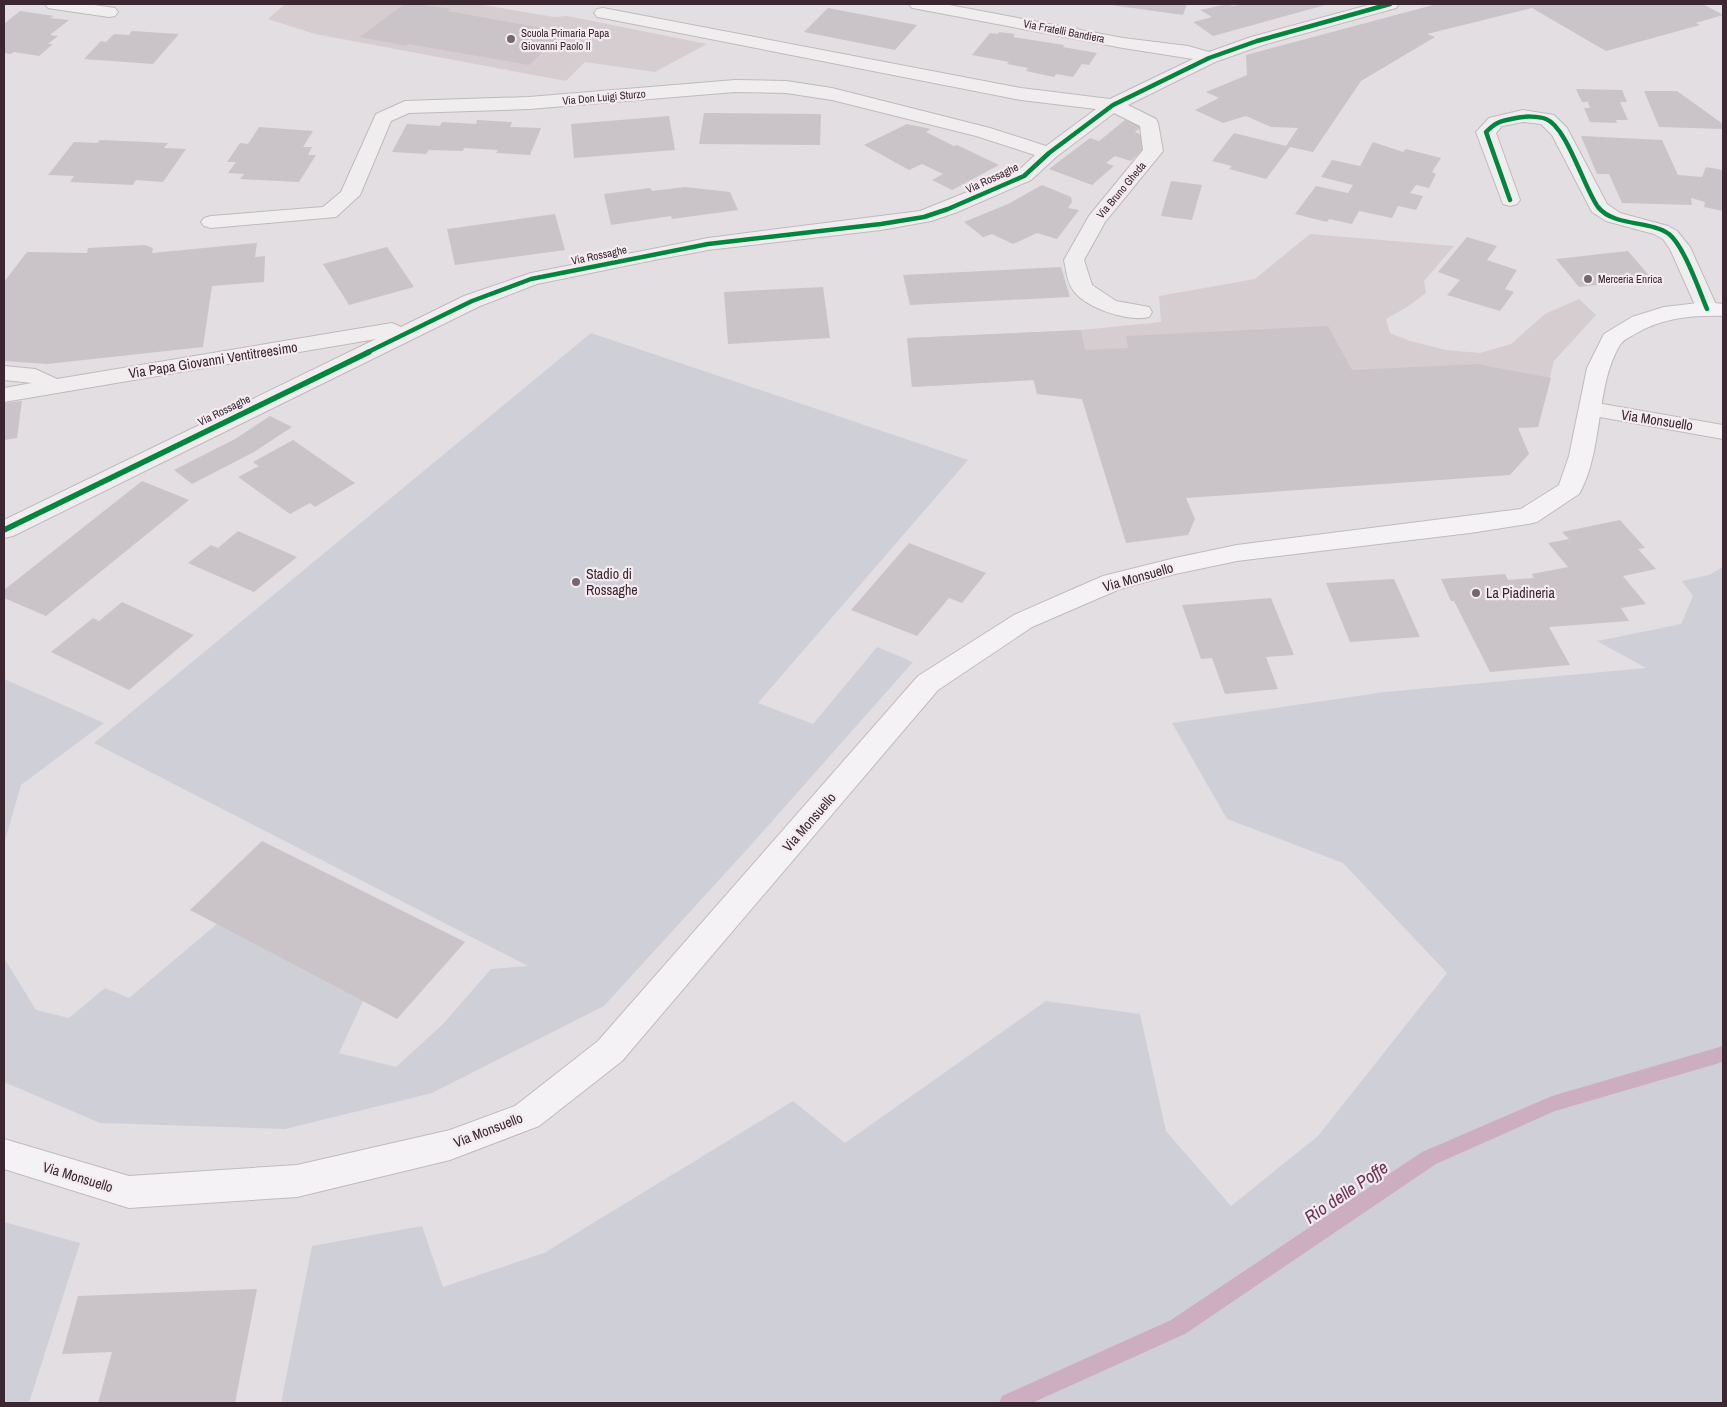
<svg xmlns="http://www.w3.org/2000/svg" width="1727" height="1407" font-family="'Archivo Narrow',sans-serif">
	<style>
		.built { fill: #d6cdd1 }
		.green { fill: #cfd0d7 }
		.lines { fill: none; stroke-linecap: round; stroke-linejoin: round }
		.stream { fill: #cdaec1; fill-rule: evenodd }
		.building { fill: #cac4c8 }
		.minor-casing { stroke: #bfbabd; stroke-width: 2 }
		.major-casing { stroke: #c1bbbe; stroke-width: 2 }
		.minor { fill: #f0edef; fill-rule: evenodd }
		.major { fill: #f4f2f4; fill-rule: evenodd }
		.cycleway-far1-casing { stroke: #f3ebef; stroke-width: 7 }
		.cycleway-casing { stroke: #f3ebef; stroke-width: 9 }
		.cycleway-far1 { stroke: #00873e; stroke-width: 4.5 }
		.cycleway { stroke: #00873e; stroke-width: 5.5 }
		.poi-dot { fill: #75676f; stroke: #f3ebef; stroke-width: 2 }
		.labels { text-anchor: middle; dominant-baseline: central; stroke-width: 4.5; stroke-linejoin: round; paint-order: stroke }
		.far-street-label { font-size: 11px; fill: #3a2731; stroke: #f3ebef }
		.far-poi-label { font-size: 11px; fill: #3a2731; stroke: #f3ebef; text-anchor: start }
		.street-label { font-size: 14px; fill: #3a2731; stroke: #f3ebef }
		.poi-label { font-size: 14px; fill: #3a2731; stroke: #f3ebef; text-anchor: start }
		.near-water-label { font-size: 18px; font-style: italic; fill: #6a3554; stroke: #f3ebef }
	</style>
	<rect width="100%" height="100%" fill="#e3dee1"/>
	<!-- built -->
	<path class="built" d="M 285,4 L 478,4 L 554,17 L 567,16 L 707,44 L 655,72 L 585,62 L 566,81 L 315,34 L 268,19 Z
		M 1310,234 L 1454,246 L 1424,281 L 1426,293 L 1407,307 L 1386,319 L 1390,333 L 1410,341 L 1446,350 L 1480,353 L 1511,344 L 1545,314 L 1579,299 L 1596,315 L 1554,361 L 1538,427 L 1518,428 L 1529,454 L 1114,503 L 1082,399 L 1037,394 L 1033,380 L 912,387 L 907,338 L 1081,330 L 1161,322 L 1159,296 L 1255,279 Z"/>
	<!-- green -->
	<path class="green" d="M 591,333 L 968,460 L 758,703 L 813,724 L 877,647 L 913,662 L 751,845 L 604,1006 L 432,1093 L 285,1129 L 100,1123 L 4,1082 L 4,958 L 36,1010 L 69,1018 L 105,988 L 129,998 L 217,924 L 363,1001 L 339,1053 L 396,1067 L 443,1024 L 491,969 L 528,966 L 94,743 Z
		M 1723,567 L 1723,1403 L 281,1403 L 312,1246 L 422,1226 L 443,1287 L 544,1253 L 793,1101 L 845,1143 L 1046,1001 L 1140,1014 L 1166,1131 L 1231,1206 L 1318,1136 L 1447,973 L 1343,863 L 1227,819 L 1172,723 L 1385,692 L 1646,668 L 1597,641 L 1681,624 L 1693,596 L 1682,581 L 1709,575 Z
		M 4,679 L 104,723 L 21,785 L 4,844 Z
		M 4,1222 L 80,1243 L 29,1403 L 4,1403 Z"/>
	<g class="lines">
		<!-- stream -->
		<path class="stream" d="M 1723,1046 L 1723,1062 L 1555,1111 L 1436,1164 L 1185,1334 L 1032,1403 L 999,1403 L 1002,1396 L 1171,1320 L 1422,1152 L 1552,1096 Z"/>
	</g>
	<!-- building -->
	<path class="building" d="M 404,4 L 418,4 L 451,9 L 448,11 L 564,32 L 529,65 L 408,44 L 406,46 L 360,37 Z
		M 1104,4 L 1187,4 L 1183,15 Z
		M 1227,4 L 1233,6 L 1243,4 L 1329,4 L 1213,36 L 1193,22 L 1212,17 L 1200,10 Z
		M 1437,4 L 1703,4 L 1723,15 L 1696,23 L 1700,25 L 1606,51 L 1532,8 L 1427,34 L 1435,37 L 1361,81 L 1313,152 L 1290,147 L 1266,179 L 1229,169 L 1232,166 L 1212,161 L 1234,133 L 1286,146 L 1298,128 L 1271,127 L 1246,116 L 1223,123 L 1195,110 L 1219,98 L 1206,92 L 1247,75 L 1246,55 Z
		M 828,8 L 917,25 L 895,50 L 804,32 Z
		M 20,11 L 54,16 L 50,18 L 69,20 L 50,35 L 58,36 L 48,44 L 53,44 L 39,56 L 14,52 L 11,54 L 4,53 L 4,24 Z
		M 132,31 L 179,34 L 153,64 L 84,59 L 101,41 L 106,42 L 114,34 L 129,35 Z
		M 999,32 L 1015,34 L 1013,37 L 1064,45 L 1063,47 L 1097,53 L 1089,65 L 1082,64 L 1073,77 L 1056,74 L 1054,77 L 1026,71 L 1028,68 L 1007,64 L 1009,62 L 972,55 L 990,33 L 998,34 Z
		M 1576,89 L 1622,90 L 1627,102 L 1620,102 L 1628,120 L 1616,120 L 1617,123 L 1590,122 L 1584,108 L 1590,108 L 1588,102 L 1582,102 Z
		M 1644,91 L 1677,91 L 1723,124 L 1723,129 L 1659,127 Z
		M 704,113 L 821,114 L 820,145 L 699,144 Z
		M 669,116 L 675,150 L 574,158 L 571,124 Z
		M 477,120 L 512,122 L 510,127 L 541,128 L 530,155 L 496,153 L 498,150 L 464,148 L 463,151 L 429,150 L 426,154 L 392,152 L 407,124 L 440,126 L 442,122 L 476,124 Z
		M 1125,120 L 1142,126 L 1135,132 L 1144,136 L 1142,150 L 1131,161 L 1115,156 L 1106,163 L 1114,166 L 1092,185 L 1049,169 L 1090,138 L 1099,141 Z
		M 907,124 L 931,129 L 926,132 L 954,146 L 957,145 L 999,165 L 952,190 L 932,180 L 943,174 L 922,164 L 909,170 L 864,145 Z
		M 259,127 L 313,131 L 303,147 L 312,147 L 308,155 L 316,155 L 299,182 L 240,179 L 244,174 L 228,173 L 236,162 L 227,162 L 240,143 L 248,144 Z
		M 1581,136 L 1662,140 L 1678,175 L 1702,177 L 1706,167 L 1723,170 L 1723,211 L 1704,207 L 1705,202 L 1691,198 L 1692,205 L 1622,203 L 1609,174 L 1597,174 Z
		M 100,140 L 168,143 L 164,148 L 186,149 L 163,182 L 136,180 L 133,185 L 70,182 L 74,176 L 48,175 L 74,142 L 97,143 Z
		M 1373,142 L 1403,152 L 1406,149 L 1441,158 L 1432,172 L 1436,174 L 1429,188 L 1416,185 L 1410,193 L 1423,196 L 1416,210 L 1398,206 L 1392,218 L 1359,211 L 1352,224 L 1329,219 L 1327,222 L 1295,214 L 1316,186 L 1348,193 L 1353,185 L 1321,177 L 1332,160 L 1360,166 Z
		M 1171,181 L 1202,185 L 1192,220 L 1161,216 Z
		M 1042,185 L 1071,197 L 1072,202 L 1068,208 L 1079,210 L 1057,239 L 1037,233 L 1013,244 L 992,234 L 983,237 L 964,222 L 1008,204 Z
		M 685,187 L 730,192 L 738,210 L 672,219 L 671,216 L 611,225 L 604,194 L 650,188 L 652,191 Z
		M 555,214 L 565,250 L 455,265 L 447,229 Z
		M 1467,237 L 1497,246 L 1487,260 L 1517,270 L 1505,289 L 1514,292 L 1500,311 L 1447,295 L 1460,280 L 1438,272 Z
		M 257,243 L 255,257 L 265,256 L 264,282 L 212,286 L 203,347 L 47,364 L 4,361 L 4,282 L 27,252 L 87,253 L 88,248 L 145,245 L 153,248 L 152,253 Z
		M 387,247 L 414,287 L 349,305 L 323,264 Z
		M 1628,251 L 1652,279 L 1579,287 L 1556,259 Z
		M 1061,267 L 1070,297 L 910,305 L 903,275 Z
		M 823,287 L 830,338 L 728,344 L 724,292 Z
		M 1328,326 L 1352,370 L 1478,364 L 1551,378 L 1538,427 L 1518,428 L 1529,454 L 1510,475 L 1186,498 L 1195,519 L 1188,535 L 1126,543 L 1082,399 L 1037,394 L 1034,380 L 912,387 L 907,338 L 1081,330 L 1085,350 L 1128,348 L 1126,336 Z
		M 22,401 L 17,438 L 4,440 L 4,403 Z
		M 270,416 L 292,427 L 254,452 L 192,484 L 174,470 L 235,439 Z
		M 293,440 L 355,483 L 315,507 L 310,503 L 290,514 L 238,477 L 259,466 L 253,462 Z
		M 142,481 L 189,500 L 46,616 L 4,598 L 4,590 Z
		M 1620,520 L 1645,548 L 1638,549 L 1656,569 L 1623,576 L 1646,604 L 1621,608 L 1629,621 L 1549,627 L 1570,665 L 1490,672 L 1454,601 L 1451,601 L 1441,579 L 1505,574 L 1508,580 L 1534,578 L 1532,574 L 1568,567 L 1548,543 L 1569,539 L 1562,532 Z
		M 238,531 L 297,557 L 254,592 L 188,563 L 211,545 L 218,548 Z
		M 909,543 L 986,573 L 962,603 L 949,598 L 917,636 L 851,610 Z
		M 1394,579 L 1420,637 L 1350,642 L 1326,583 Z
		M 1271,598 L 1294,655 L 1266,657 L 1278,689 L 1225,694 L 1212,658 L 1201,659 L 1182,605 Z
		M 122,602 L 194,635 L 129,690 L 51,652 L 93,618 L 99,621 Z
		M 262,841 L 465,942 L 397,1019 L 190,910 Z
		M 257,1289 L 235,1403 L 98,1403 L 112,1352 L 62,1354 L 78,1296 Z"/>
	<g class="lines">
		<defs>
			<path id="minor" d="M 45,4 L 88,4 L 115,8 L 118,12 L 115,16 L 109,17 L 54,9 L 48,8 Z
				M 909,4 L 944,4 L 1123,38 L 1188,46 L 1209,52 L 1251,37 L 1372,4 L 1399,4 L 1396,8 L 1263,45 L 1215,62 L 1128,105 L 1156,119 L 1158,123 L 1163,151 L 1105,222 L 1084,260 L 1092,285 L 1116,301 L 1149,307 L 1152,312 L 1149,317 C 1128,322 1085,308 1073,290 C 1067,282 1066,269 1064,260 L 1089,216 L 1143,150 L 1140,126 L 1114,113 L 1056,157 L 1031,180 L 955,213 L 931,221 L 881,230 L 708,250 L 654,260 L 537,284 L 480,306 L 13,536 L 4,538 L 4,520 L 376,339 L 4,402 L 4,388 L 32,383 L 4,380 L 4,366 L 35,369 L 57,379 L 392,323 L 401,327 L 464,296 L 531,273 L 708,238 L 920,211 L 1017,172 L 1035,155 L 976,136 L 832,100 L 786,93 L 735,92 L 529,109 L 409,113 L 391,121 L 360,195 L 336,217 L 211,228 L 204,226 L 201,222 L 204,218 L 211,216 L 323,207 L 341,192 L 376,114 L 405,101 L 529,97 L 735,80 L 786,81 L 832,88 L 990,128 L 1046,146 L 1096,109 L 1021,100 L 603,18 L 597,17 L 594,13 L 597,9 L 603,8 L 1021,88 L 1110,99 L 1193,59 L 1123,48 L 918,9 L 912,8 Z
				M 1523,110 L 1554,115 L 1567,128 L 1607,204 L 1620,213 L 1668,226 L 1677,231 L 1690,247 L 1718,309 L 1715,314 L 1707,316 L 1699,314 L 1670,249 L 1663,239 L 1654,234 L 1606,221 L 1592,212 L 1552,135 L 1541,124 L 1523,122 L 1502,126 L 1496,133 L 1520,200 L 1517,204 L 1510,206 L 1503,204 L 1476,132 L 1489,118 Z
				M 1591,402 L 1723,425 L 1723,439 L 1583,414 L 1579,409 L 1583,404 Z"/>
			<path id="major" d="M 1707,302 L 1723,304 L 1723,316 C 1692,315 1662,318 1635,334 C 1630,337 1623,340 1620,345 C 1603,373 1602,409 1596,440 C 1593,458 1588,479 1579,494 L 1537,522 L 1528,524 L 1470,533 L 1237,561 L 1175,574 L 1120,589 L 1032,627 L 938,690 L 622,1061 L 539,1126 L 450,1160 L 297,1197 L 129,1208 L 4,1169 L 4,1139 L 129,1176 L 297,1165 L 450,1130 L 515,1106 L 598,1041 L 918,676 L 1014,615 L 1103,576 L 1175,558 L 1237,545 L 1521,509 L 1559,485 L 1569,456 L 1587,368 L 1604,334 L 1632,317 L 1664,307 Z"/>
		</defs>
		<!-- minor casing -->
		<use href="#minor" class="minor-casing"/>
		<!-- major casing -->
		<use href="#major" class="major-casing"/>
		<!-- minor -->
		<use href="#minor" class="minor"/>
		<!-- major -->
		<use href="#major" class="major"/>
		<defs>
			<path id="cycleway-far1" d="M 1510,200 L 1486,132 C 1497,121 1501,121 1516,118 C 1524,116 1538,116 1546,119 C 1567,127 1584,188 1598,207 C 1614,227 1650,220 1669,234 C 1684,246 1699,290 1707,309
				M 366,353 L 472,301 L 531,279 L 708,244 L 881,224 L 924,217 L 948,209 L 1024,176 L 1049,153 L 1113,105 L 1209,58 L 1257,41 L 1390,4"/>
			<path id="cycleway" d="M 4,530 L 369,352"/>
		</defs>
		<!-- cycleway-far1 casing -->
		<use href="#cycleway-far1" class="cycleway-far1-casing"/>
		<!-- cycleway casing -->
		<use href="#cycleway" class="cycleway-casing"/>
		<!-- cycleway-far1 -->
		<use href="#cycleway-far1" class="cycleway-far1"/>
		<!-- cycleway -->
		<use href="#cycleway" class="cycleway"/>
	</g>
	<!-- markers -->
	<g class="poi-dot">
		<circle cx="511" cy="39" r="5"/>
		<circle cx="1588" cy="279" r="5"/>
		<circle cx="576" cy="582" r="5"/>
		<circle cx="1476" cy="593" r="5"/>
	</g>
	<g class="labels">
		<!-- far-street labels -->
		<g class="far-street-label">
			<text transform="translate(1064 31) rotate(11)">Via Fratelli Bandiera</text>
			<text transform="translate(604 97) rotate(-5)">Via Don Luigi Sturzo</text>
			<text transform="translate(992 178) rotate(-25)">Via Rossaghe</text>
			<text transform="translate(1121 190) rotate(-50)">Via Bruno Gheda</text>
			<text transform="translate(599 255) rotate(-12)">Via Rossaghe</text>
			<text transform="translate(224 410) rotate(-26)">Via Rossaghe</text>
		</g>
		<!-- far-poi labels -->
		<g class="far-poi-label">
			<text x="521" y="33">Scuola Primaria Papa<tspan x="521" dy="13">Giovanni Paolo II</tspan></text>
			<text x="1598" y="279">Merceria Enrica</text>
		</g>
		<!-- street labels -->
		<g class="street-label">
			<text transform="translate(213 360) rotate(-9)">Via Papa Giovanni Ventitreesimo</text>
			<text transform="translate(1657 420) rotate(9)">Via Monsuello</text>
			<text transform="translate(1138 577) rotate(-16)">Via Monsuello</text>
			<text transform="translate(809 822) rotate(-49)">Via Monsuello</text>
			<text transform="translate(488 1130) rotate(-21)">Via Monsuello</text>
			<text transform="translate(78 1177) rotate(17)">Via Monsuello</text>
		</g>
		<!-- poi labels -->
		<g class="poi-label">
			<text x="586" y="574">Stadio di<tspan x="586" dy="16">Rossaghe</tspan></text>
			<text x="1486" y="593">La Piadineria</text>
		</g>
		<!-- near-water labels -->
		<g class="near-water-label">
			<text transform="translate(1346 1192) rotate(-34)">Rio delle Poffe</text>
		</g>
	</g>
	<!-- border -->
	<rect width="1727" height="1407" fill="none" stroke="#3a2731" stroke-width="10"/>
</svg>
